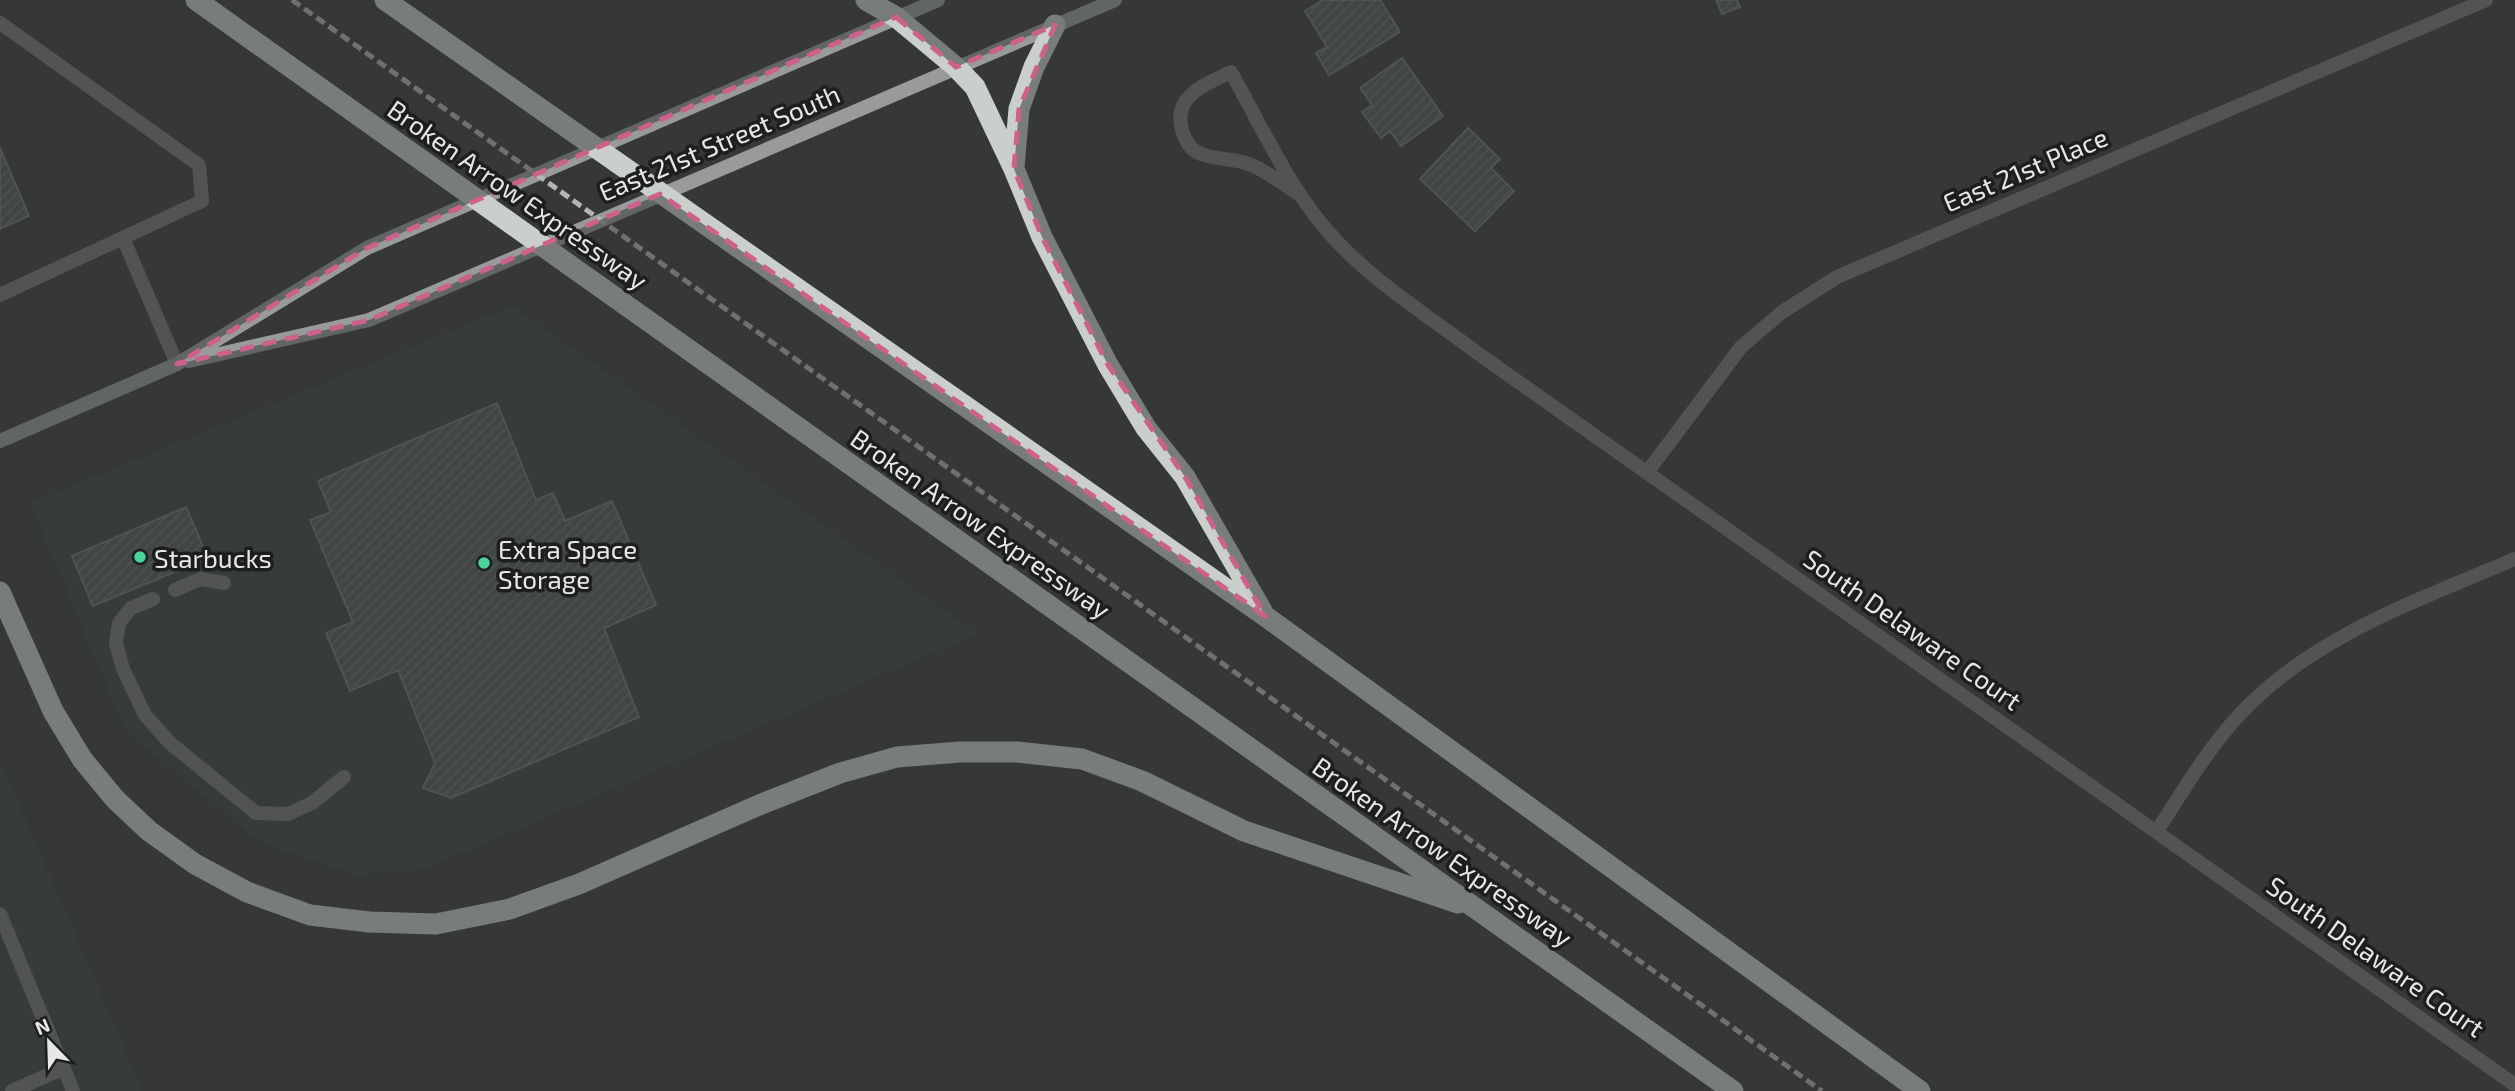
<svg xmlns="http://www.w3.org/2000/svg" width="2515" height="1091" font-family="'Exo 2',sans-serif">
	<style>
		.built { fill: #39423d }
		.building { fill: url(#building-hatch); stroke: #6f7371; stroke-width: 2 }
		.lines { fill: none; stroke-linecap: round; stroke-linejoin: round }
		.service { stroke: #757776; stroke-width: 14 }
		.minor { stroke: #757776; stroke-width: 14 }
		.secondary { stroke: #989b99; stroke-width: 14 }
		.motorway { stroke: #cacfcc; stroke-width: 21 }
		.rail { stroke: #b3b6b4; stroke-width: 5; stroke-dasharray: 10 5; stroke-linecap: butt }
		.marked { fill: none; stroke: #ce618c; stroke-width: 5; stroke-dasharray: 14 9; stroke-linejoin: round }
		.poi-dot { fill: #4ad49c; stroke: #1d1f1e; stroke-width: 2.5 }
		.labels { text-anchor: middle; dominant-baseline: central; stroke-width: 7; stroke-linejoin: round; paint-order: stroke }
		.street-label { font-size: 26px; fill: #e5e8e6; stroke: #1d1f1e }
		.poi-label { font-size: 26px; fill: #e5e8e6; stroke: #1d1f1e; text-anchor: start }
	</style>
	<defs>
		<pattern id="building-hatch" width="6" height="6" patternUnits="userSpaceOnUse" patternTransform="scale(1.75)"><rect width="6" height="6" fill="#515552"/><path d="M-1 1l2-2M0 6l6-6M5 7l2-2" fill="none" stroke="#6a6d6b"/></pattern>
	</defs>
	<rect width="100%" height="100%" fill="#353836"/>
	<!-- built -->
	<path class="built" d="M 512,306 L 978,634 L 422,870 L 355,875 L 260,842 L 126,731 L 30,503 Z
		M 0,760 L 106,1006 L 142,1091 L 0,1091 Z"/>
	<!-- building -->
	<path class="building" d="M 1323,0 L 1380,0 L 1400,32 L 1329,75 L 1316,53 L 1327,47 L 1305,11 Z
		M 1716,0 L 1737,0 L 1740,7 L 1722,14 Z
		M 1402,58 L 1443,116 L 1401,146 L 1390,131 L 1381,138 L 1362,112 L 1372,105 L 1360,88 Z
		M 1468,128 L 1500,159 L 1491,168 L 1514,191 L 1475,231 L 1420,179 Z
		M 0,148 L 29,216 L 0,229 Z
		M 497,403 L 536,500 L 553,493 L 565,521 L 612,501 L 656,605 L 604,628 L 639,717 L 451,798 L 423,788 L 435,763 L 398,670 L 350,691 L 326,633 L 353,622 L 310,520 L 331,512 L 318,481 Z
		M 186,507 L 208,558 L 93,606 L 72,556 Z"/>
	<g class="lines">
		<!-- service -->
		<path class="service" d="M 0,23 L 199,165 L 202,201 L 0,295
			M 123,238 L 177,364
			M 175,590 L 200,579 L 224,583
			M 153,599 L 131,608 L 119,623 L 116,643 L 123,669 L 145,715 L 170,743 L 256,813 L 288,814 L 312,803 L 344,777
			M 0,914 L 73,1091
			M 12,1091 L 64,1068"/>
		<!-- minor -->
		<path class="minor" d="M 1300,195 C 1285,185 1270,174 1254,166 C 1236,157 1212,161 1197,152 C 1190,149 1184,138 1182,130 C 1172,96 1206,84 1231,72 C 1260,124 1286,181 1324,227 C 1366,277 1424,313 1476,352 L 2515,1085
			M 1648,471 L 1741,347 L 1782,312 L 1837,277 L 2486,0
			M 2157,831 C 2183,791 2208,748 2241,713 C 2315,635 2419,600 2515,559"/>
		<!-- secondary -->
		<path class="secondary" d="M 189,361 L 369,320 L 1115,0
			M 0,441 L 177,364 L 367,248 L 938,0"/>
		<!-- motorway -->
		<path class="motorway" d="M 196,0 L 1733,1091
			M 385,0 L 1265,616 L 1920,1091
			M 866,0 L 896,17 L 956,67 L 975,87 L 1014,169 L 1042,237 L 1108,365 L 1146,428 L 1185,477 L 1262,611
			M 1014,167 L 1019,109 L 1034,67 L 1055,25
			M 0,592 L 53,711 L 82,759 L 115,799 L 149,831 L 195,864 L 247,892 L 310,915 L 369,922 L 436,924 L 510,909 L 579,884 L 759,805 L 840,773 L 897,757 L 960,752 L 1017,752 L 1082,759 L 1142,781 L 1244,831 L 1458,903"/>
		<!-- rail -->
		<path class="rail" d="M 292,0 L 1822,1091"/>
	</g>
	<!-- marked area -->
	<path d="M0 0H2515V1091H0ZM 896,17 L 956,67 L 1055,25 L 1019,109 L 1014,169 L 1042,237 L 1108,365 L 1185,477 L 1265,616 L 660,194 L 369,320 L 177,364 L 367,248 Z" fill="#353836" fill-opacity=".55" fill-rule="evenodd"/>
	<path class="marked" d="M 896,17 L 956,67 L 1055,25 L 1019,109 L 1014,169 L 1042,237 L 1108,365 L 1185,477 L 1265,616 L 660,194 L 369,320 L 177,364 L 367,248 Z"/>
	<!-- markers -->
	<g class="poi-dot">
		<circle cx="140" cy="557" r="7"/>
		<circle cx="484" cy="563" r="7"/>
	</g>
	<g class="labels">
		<!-- street labels -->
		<g class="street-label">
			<text transform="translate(719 142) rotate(-23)">East 21st Street South</text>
			<text transform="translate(2025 169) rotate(-23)">East 21st Place</text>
			<text transform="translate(518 194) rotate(35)">Broken Arrow Expressway</text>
			<text transform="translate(981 523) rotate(35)">Broken Arrow Expressway</text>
			<text transform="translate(1913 629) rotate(35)">South Delaware Court</text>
			<text transform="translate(1443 851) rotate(35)">Broken Arrow Expressway</text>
			<text transform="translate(2376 956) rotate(35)">South Delaware Court</text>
		</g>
		<!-- poi labels -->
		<g class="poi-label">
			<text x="498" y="548">Extra Space<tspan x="498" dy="30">Storage</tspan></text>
			<text x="154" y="557">Starbucks</text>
		</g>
	</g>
	<!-- north arrow -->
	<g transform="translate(49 1042) rotate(337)" stroke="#1d1f1e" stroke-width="5" paint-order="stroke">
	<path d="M0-5L12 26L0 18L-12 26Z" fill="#e5e8e6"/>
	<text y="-10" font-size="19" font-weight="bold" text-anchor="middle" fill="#e5e8e6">N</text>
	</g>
</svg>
